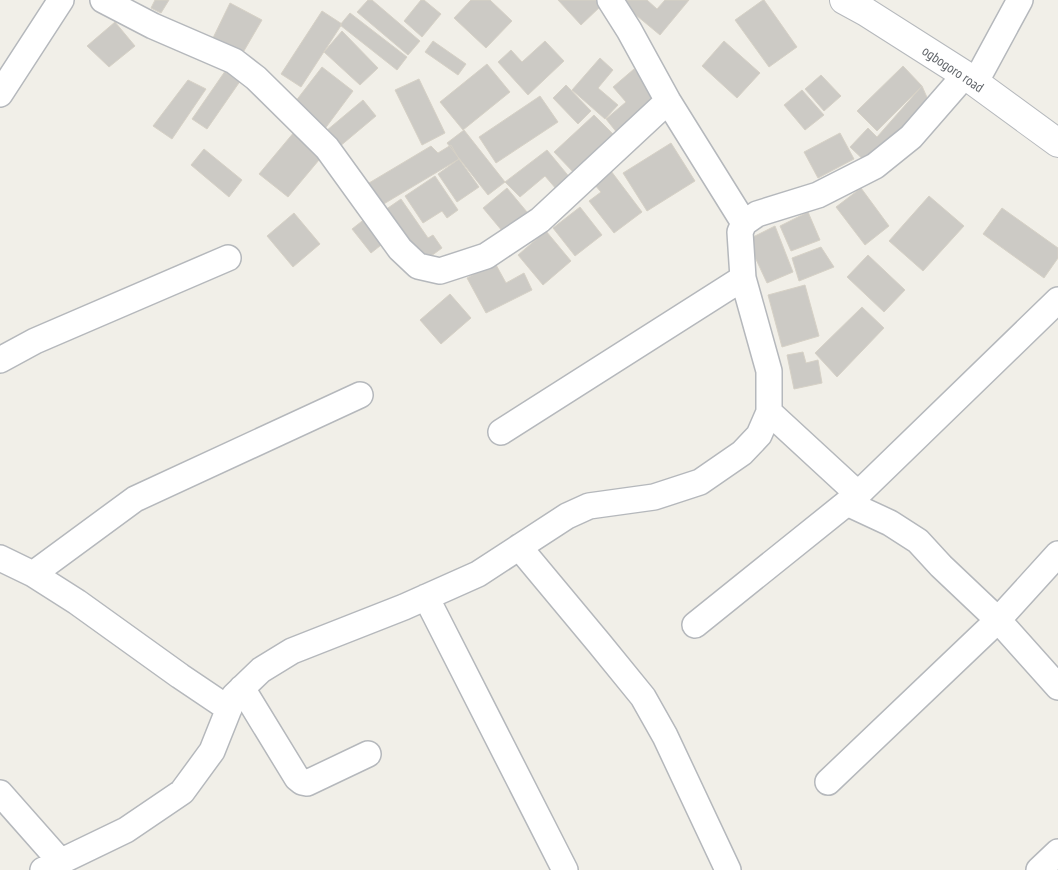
<svg xmlns="http://www.w3.org/2000/svg" width="1058" height="870" font-family="'PT Sans Narrow',sans-serif">
	<style>
		.building { fill: #cccac5; stroke: #d6d1c6 }
		.lines { fill: none; stroke-linecap: round; stroke-linejoin: round }
		.minor-casing { stroke: #b5b8bc; stroke-width: 28 }
		.tertiary-casing { stroke: #b5b8bc; stroke-width: 30 }
		.minor { stroke: #fff; stroke-width: 25 }
		.tertiary { stroke: #fff; stroke-width: 28 }
		.labels { text-anchor: middle; dominant-baseline: central; stroke-width: 4; stroke-linejoin: round; paint-order: stroke }
		.street-label { font-size: 14px; fill: #5f6368; stroke: #fff }
	</style>
	<rect width="100%" height="100%" fill="#f1efe8"/>
	<!-- building -->
	<path class="building" d="M 155,0 L 169,0 L 161,13 L 151,8 Z
		M 368,0 L 372,0 L 420,41 L 408,55 L 357,12 Z
		M 421,0 L 424,0 L 441,14 L 422,37 L 404,21 Z
		M 471,0 L 490,0 L 512,21 L 486,48 L 454,18 Z
		M 558,0 L 597,0 L 602,5 L 581,25 Z
		M 620,0 L 647,0 L 657,9 L 665,0 L 689,0 L 660,35 L 619,1 Z
		M 763,0 L 764,0 L 797,47 L 769,67 L 735,20 Z
		M 230,3 L 262,20 L 241,56 L 212,40 Z
		M 322,11 L 342,24 L 301,87 L 281,74 Z
		M 350,13 L 407,57 L 397,70 L 340,25 Z
		M 115,22 L 135,46 L 109,67 L 87,46 Z
		M 342,31 L 378,68 L 360,85 L 324,52 Z
		M 433,41 L 466,64 L 458,75 L 425,52 Z
		M 545,41 L 564,61 L 528,95 L 498,62 L 511,50 L 522,62 Z
		M 724,41 L 760,73 L 737,98 L 702,66 Z
		M 600,58 L 613,70 L 598,88 L 618,105 L 605,119 L 572,90 Z
		M 487,64 L 510,92 L 463,130 L 440,102 Z
		M 903,66 L 922,86 L 877,131 L 857,111 Z
		M 228,67 L 243,77 L 207,129 L 192,119 Z
		M 322,67 L 353,91 L 324,130 L 292,106 Z
		M 634,69 L 660,99 L 618,134 L 606,119 L 626,102 L 613,87 Z
		M 821,75 L 841,96 L 824,111 L 805,89 Z
		M 419,79 L 445,133 L 422,145 L 395,90 Z
		M 188,80 L 206,89 L 172,139 L 153,126 Z
		M 566,85 L 591,111 L 578,124 L 553,98 Z
		M 922,86 L 929,102 L 870,166 L 850,147 L 868,128 L 877,137 Z
		M 802,90 L 824,115 L 805,130 L 784,105 Z
		M 540,96 L 558,122 L 496,163 L 479,137 Z
		M 363,100 L 376,116 L 339,147 L 326,131 Z
		M 594,115 L 615,136 L 575,174 L 554,152 Z
		M 464,130 L 505,182 L 488,195 L 447,143 Z
		M 295,131 L 324,154 L 288,197 L 259,174 Z
		M 840,133 L 854,159 L 818,178 L 804,152 Z
		M 671,143 L 695,181 L 647,211 L 623,173 Z
		M 451,145 L 459,159 L 382,205 L 369,183 L 431,146 L 438,153 Z
		M 204,149 L 242,180 L 229,197 L 191,165 Z
		M 547,150 L 571,179 L 557,190 L 545,176 L 520,197 L 505,182 Z
		M 459,159 L 479,187 L 457,202 L 438,174 Z
		M 611,171 L 642,212 L 614,233 L 589,201 L 601,192 L 594,184 Z
		M 435,176 L 458,210 L 447,218 L 442,211 L 423,223 L 405,196 Z
		M 507,188 L 532,218 L 508,238 L 483,208 Z
		M 861,188 L 889,226 L 865,245 L 836,207 Z
		M 929,196 L 964,226 L 923,271 L 889,241 Z
		M 401,199 L 428,238 L 433,235 L 442,248 L 423,262 L 385,210 Z
		M 580,207 L 602,235 L 575,256 L 553,228 Z
		M 1002,208 L 1058,248 L 1058,258 L 1044,278 L 983,234 Z
		M 808,212 L 820,240 L 791,251 L 780,226 Z
		M 294,213 L 320,244 L 293,267 L 267,236 Z
		M 366,218 L 385,242 L 371,253 L 352,229 Z
		M 775,226 L 793,272 L 767,283 L 747,240 Z
		M 546,231 L 571,261 L 543,285 L 518,255 Z
		M 821,247 L 834,267 L 799,281 L 792,258 Z
		M 868,255 L 905,290 L 884,312 L 847,277 Z
		M 495,263 L 506,283 L 524,273 L 532,290 L 486,313 L 467,278 Z
		M 805,285 L 819,336 L 782,347 L 768,295 Z
		M 450,294 L 471,318 L 441,344 L 420,320 Z
		M 862,307 L 884,328 L 837,377 L 815,353 Z
		M 803,352 L 806,363 L 818,360 L 822,383 L 794,389 L 787,355 Z"/>
	<g class="lines">
		<defs>
			<path id="minor" d="M 103,0 L 153,26 L 234,61 L 256,78 L 327,148 L 400,249 L 418,266 L 440,271 L 486,256 L 540,220 L 668,101
				M 610,0 L 629,30 L 668,101 L 744,223
				M 975,83 L 1020,0
				M 0,94 L 61,0
				M 0,360 L 35,341 L 228,258
				M 769,412 L 858,494
				M 501,432 L 743,278
				M 847,503 L 890,523 L 918,541 L 941,566 L 998,620 L 1058,687
				M 519,547 L 599,643 L 643,697 L 665,736 L 728,870
				M 0,558 L 33,574 L 77,602 L 180,676 L 229,709
				M 33,574 L 135,499 L 360,395
				M 426,597 L 565,870
				M 695,625 L 858,494 L 1058,300
				M 242,688 L 297,778 L 302,782 L 307,783 L 368,754
				M 828,782 L 998,620 L 1058,554
				M 0,793 L 61,862
				M 43,870 L 126,830 L 182,792 L 212,751 L 234,696 L 261,670 L 292,651 L 404,607 L 478,574 L 567,516 L 589,506 L 654,497 L 700,482 L 742,453 L 759,435 L 769,412 L 769,371 L 743,278 L 740,232 L 744,223 L 757,214 L 818,195 L 875,166 L 911,137 L 965,75
				M 1039,870 L 1058,852"/>
			<path id="tertiary" d="M 844,0 L 866,12 L 965,75 L 1058,143"/>
		</defs>
		<!-- minor casing -->
		<use href="#minor" class="minor-casing"/>
		<!-- tertiary casing -->
		<use href="#tertiary" class="tertiary-casing"/>
		<!-- minor -->
		<use href="#minor" class="minor"/>
		<!-- tertiary -->
		<use href="#tertiary" class="tertiary"/>
	</g>
	<g class="labels">
		<!-- street labels -->
		<g class="street-label">
			<text transform="translate(953 69) rotate(34)">ogbogoro road</text>
		</g>
	</g>
</svg>
